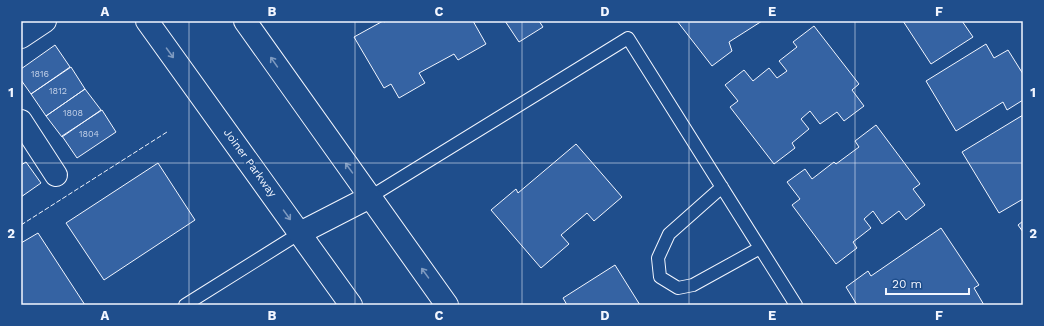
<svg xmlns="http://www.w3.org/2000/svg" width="1044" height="326" font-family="'Work Sans',sans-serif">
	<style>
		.building { fill: #3563a3; stroke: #f2f6ff }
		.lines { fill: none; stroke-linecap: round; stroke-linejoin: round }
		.lane-casing { stroke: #f2f6ff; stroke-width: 14 }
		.street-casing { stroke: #f2f6ff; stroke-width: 24 }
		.secondary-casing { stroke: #f2f6ff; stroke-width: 24 }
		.lane { stroke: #1f4e8c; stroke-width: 12 }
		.street { stroke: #1f4e8c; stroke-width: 22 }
		.secondary { stroke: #1f4e8c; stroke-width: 22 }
		.fence { stroke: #f2f6ff; stroke-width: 1; stroke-dasharray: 5 2; stroke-linecap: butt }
		.oneway { stroke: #7e9ac0 }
		.grid { fill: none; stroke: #f2f6ff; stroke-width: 1; stroke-opacity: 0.55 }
		.labels { text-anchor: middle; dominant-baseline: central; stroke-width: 3; stroke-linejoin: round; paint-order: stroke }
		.number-label { font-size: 9px; fill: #c3d1e8 }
		.street-label { font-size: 11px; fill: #f2f6ff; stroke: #1f4e8c }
		.neatline { fill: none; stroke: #f2f6ff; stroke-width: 1.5 }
		.grid-label { font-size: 13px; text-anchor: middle; font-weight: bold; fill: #f2f6ff }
	</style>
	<rect width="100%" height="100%" fill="#1f4e8c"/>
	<!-- building -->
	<path class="building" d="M 383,21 L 385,22 L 386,21 L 473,21 L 486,44 L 458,60 L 454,54 L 419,73 L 425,83 L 399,98 L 391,84 L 384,88 L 354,37 Z
		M 505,21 L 539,21 L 543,27 L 519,42 Z
		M 677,21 L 762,21 L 729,42 L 732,51 L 712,66 Z
		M 903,21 L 962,21 L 973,37 L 931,64 Z
		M 814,26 L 859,84 L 852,90 L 864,106 L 844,121 L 837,112 L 820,124 L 810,111 L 801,119 L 809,129 L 792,143 L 795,148 L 774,164 L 730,107 L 738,101 L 725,85 L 744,70 L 753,81 L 769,68 L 777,78 L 787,71 L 779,61 L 797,47 L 793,42 Z
		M 986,44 L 994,58 L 1008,50 L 1023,74 L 1023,100 L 1007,110 L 1003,102 L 956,131 L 926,81 Z
		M 55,45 L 70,67 L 31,94 L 21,80 L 21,69 Z
		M 71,67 L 85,89 L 46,116 L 31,94 Z
		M 85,89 L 101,110 L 62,137 L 46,116 Z
		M 102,110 L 116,132 L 77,158 L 62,136 Z
		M 1023,115 L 1023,199 L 999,213 L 962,152 Z
		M 876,125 L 920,184 L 913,189 L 925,205 L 906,220 L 899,211 L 882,224 L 873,211 L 864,219 L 871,228 L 853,242 L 857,248 L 836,264 L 792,205 L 800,199 L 787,182 L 805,169 L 812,179 L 834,162 L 836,164 L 859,147 L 855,141 Z
		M 576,144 L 622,197 L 594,221 L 587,213 L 561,235 L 569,244 L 541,268 L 491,210 L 516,189 L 518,193 Z
		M 26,162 L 41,183 L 21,197 L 21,165 Z
		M 158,163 L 195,220 L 104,280 L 66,223 Z
		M 1023,221 L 1023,232 L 1018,225 Z
		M 941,228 L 979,285 L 974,288 L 984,305 L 857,305 L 846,287 L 868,271 L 871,276 Z
		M 38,233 L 85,305 L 21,305 L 21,243 Z
		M 615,265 L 640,305 L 567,305 L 563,298 Z"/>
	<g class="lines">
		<defs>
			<path id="lane" d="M 722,187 L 669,234 L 658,258 L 660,277 L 678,288 L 693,285 L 760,248
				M 370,197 L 628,38 L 796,305
				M 185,305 L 300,233"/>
			<path id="street" d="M 21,37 L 45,21
				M 21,121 L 56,175"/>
			<path id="secondary" d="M 147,21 L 351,305
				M 245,21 L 447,305
				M 300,233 L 370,197"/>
		</defs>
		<!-- lane casing -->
		<use href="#lane" class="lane-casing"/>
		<!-- street casing -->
		<use href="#street" class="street-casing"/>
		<!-- secondary casing -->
		<use href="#secondary" class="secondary-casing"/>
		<!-- lane -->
		<use href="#lane" class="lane"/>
		<!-- street -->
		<use href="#street" class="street"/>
		<!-- secondary -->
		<use href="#secondary" class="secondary"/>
		<!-- fence -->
		<path class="fence" d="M 21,225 L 167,132"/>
	</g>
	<!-- one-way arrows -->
	<defs><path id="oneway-shaft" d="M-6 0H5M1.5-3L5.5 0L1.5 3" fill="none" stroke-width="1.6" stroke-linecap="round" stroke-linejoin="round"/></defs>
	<g class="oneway">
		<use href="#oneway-shaft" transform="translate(170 53) rotate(54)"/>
		<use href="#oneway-shaft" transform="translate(274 62) rotate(-125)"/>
		<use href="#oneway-shaft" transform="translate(349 168) rotate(-126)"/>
		<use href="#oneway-shaft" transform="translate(287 215) rotate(54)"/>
		<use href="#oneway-shaft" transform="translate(425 273) rotate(-126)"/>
	</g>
	<!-- grid -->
	<path class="grid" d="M 189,21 L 189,305M 355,21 L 355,305M 522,21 L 522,305M 689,21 L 689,305M 855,21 L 855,305M 21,163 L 1023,163"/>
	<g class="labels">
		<!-- number labels -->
		<g class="number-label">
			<text x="40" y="74">1816</text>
			<text x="58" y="91">1812</text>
			<text x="73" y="113">1808</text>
			<text x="89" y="134">1804</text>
		</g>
		<!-- street labels -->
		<g class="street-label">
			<text transform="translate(250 163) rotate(54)">Joiner Parkway</text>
		</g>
	</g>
	<!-- border -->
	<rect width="1044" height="326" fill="none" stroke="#1f4e8c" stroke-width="44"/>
	<!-- scale -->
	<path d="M886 288v6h83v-6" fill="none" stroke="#f2f6ff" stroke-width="2"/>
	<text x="892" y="288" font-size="12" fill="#f2f6ff" stroke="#1f4e8c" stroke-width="3" paint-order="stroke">20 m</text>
	<rect x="22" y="22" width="1000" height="282" class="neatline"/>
	<g class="grid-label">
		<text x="105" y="16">A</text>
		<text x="272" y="16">B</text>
		<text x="439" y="16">C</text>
		<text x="605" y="16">D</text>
		<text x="772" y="16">E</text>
		<text x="939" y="16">F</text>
		<text x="11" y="97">1</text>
		<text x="1033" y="97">1</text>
		<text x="11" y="238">2</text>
		<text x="1033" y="238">2</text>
		<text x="105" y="320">A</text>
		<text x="272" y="320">B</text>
		<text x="439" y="320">C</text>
		<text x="605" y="320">D</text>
		<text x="772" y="320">E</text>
		<text x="939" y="320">F</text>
	</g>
</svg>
